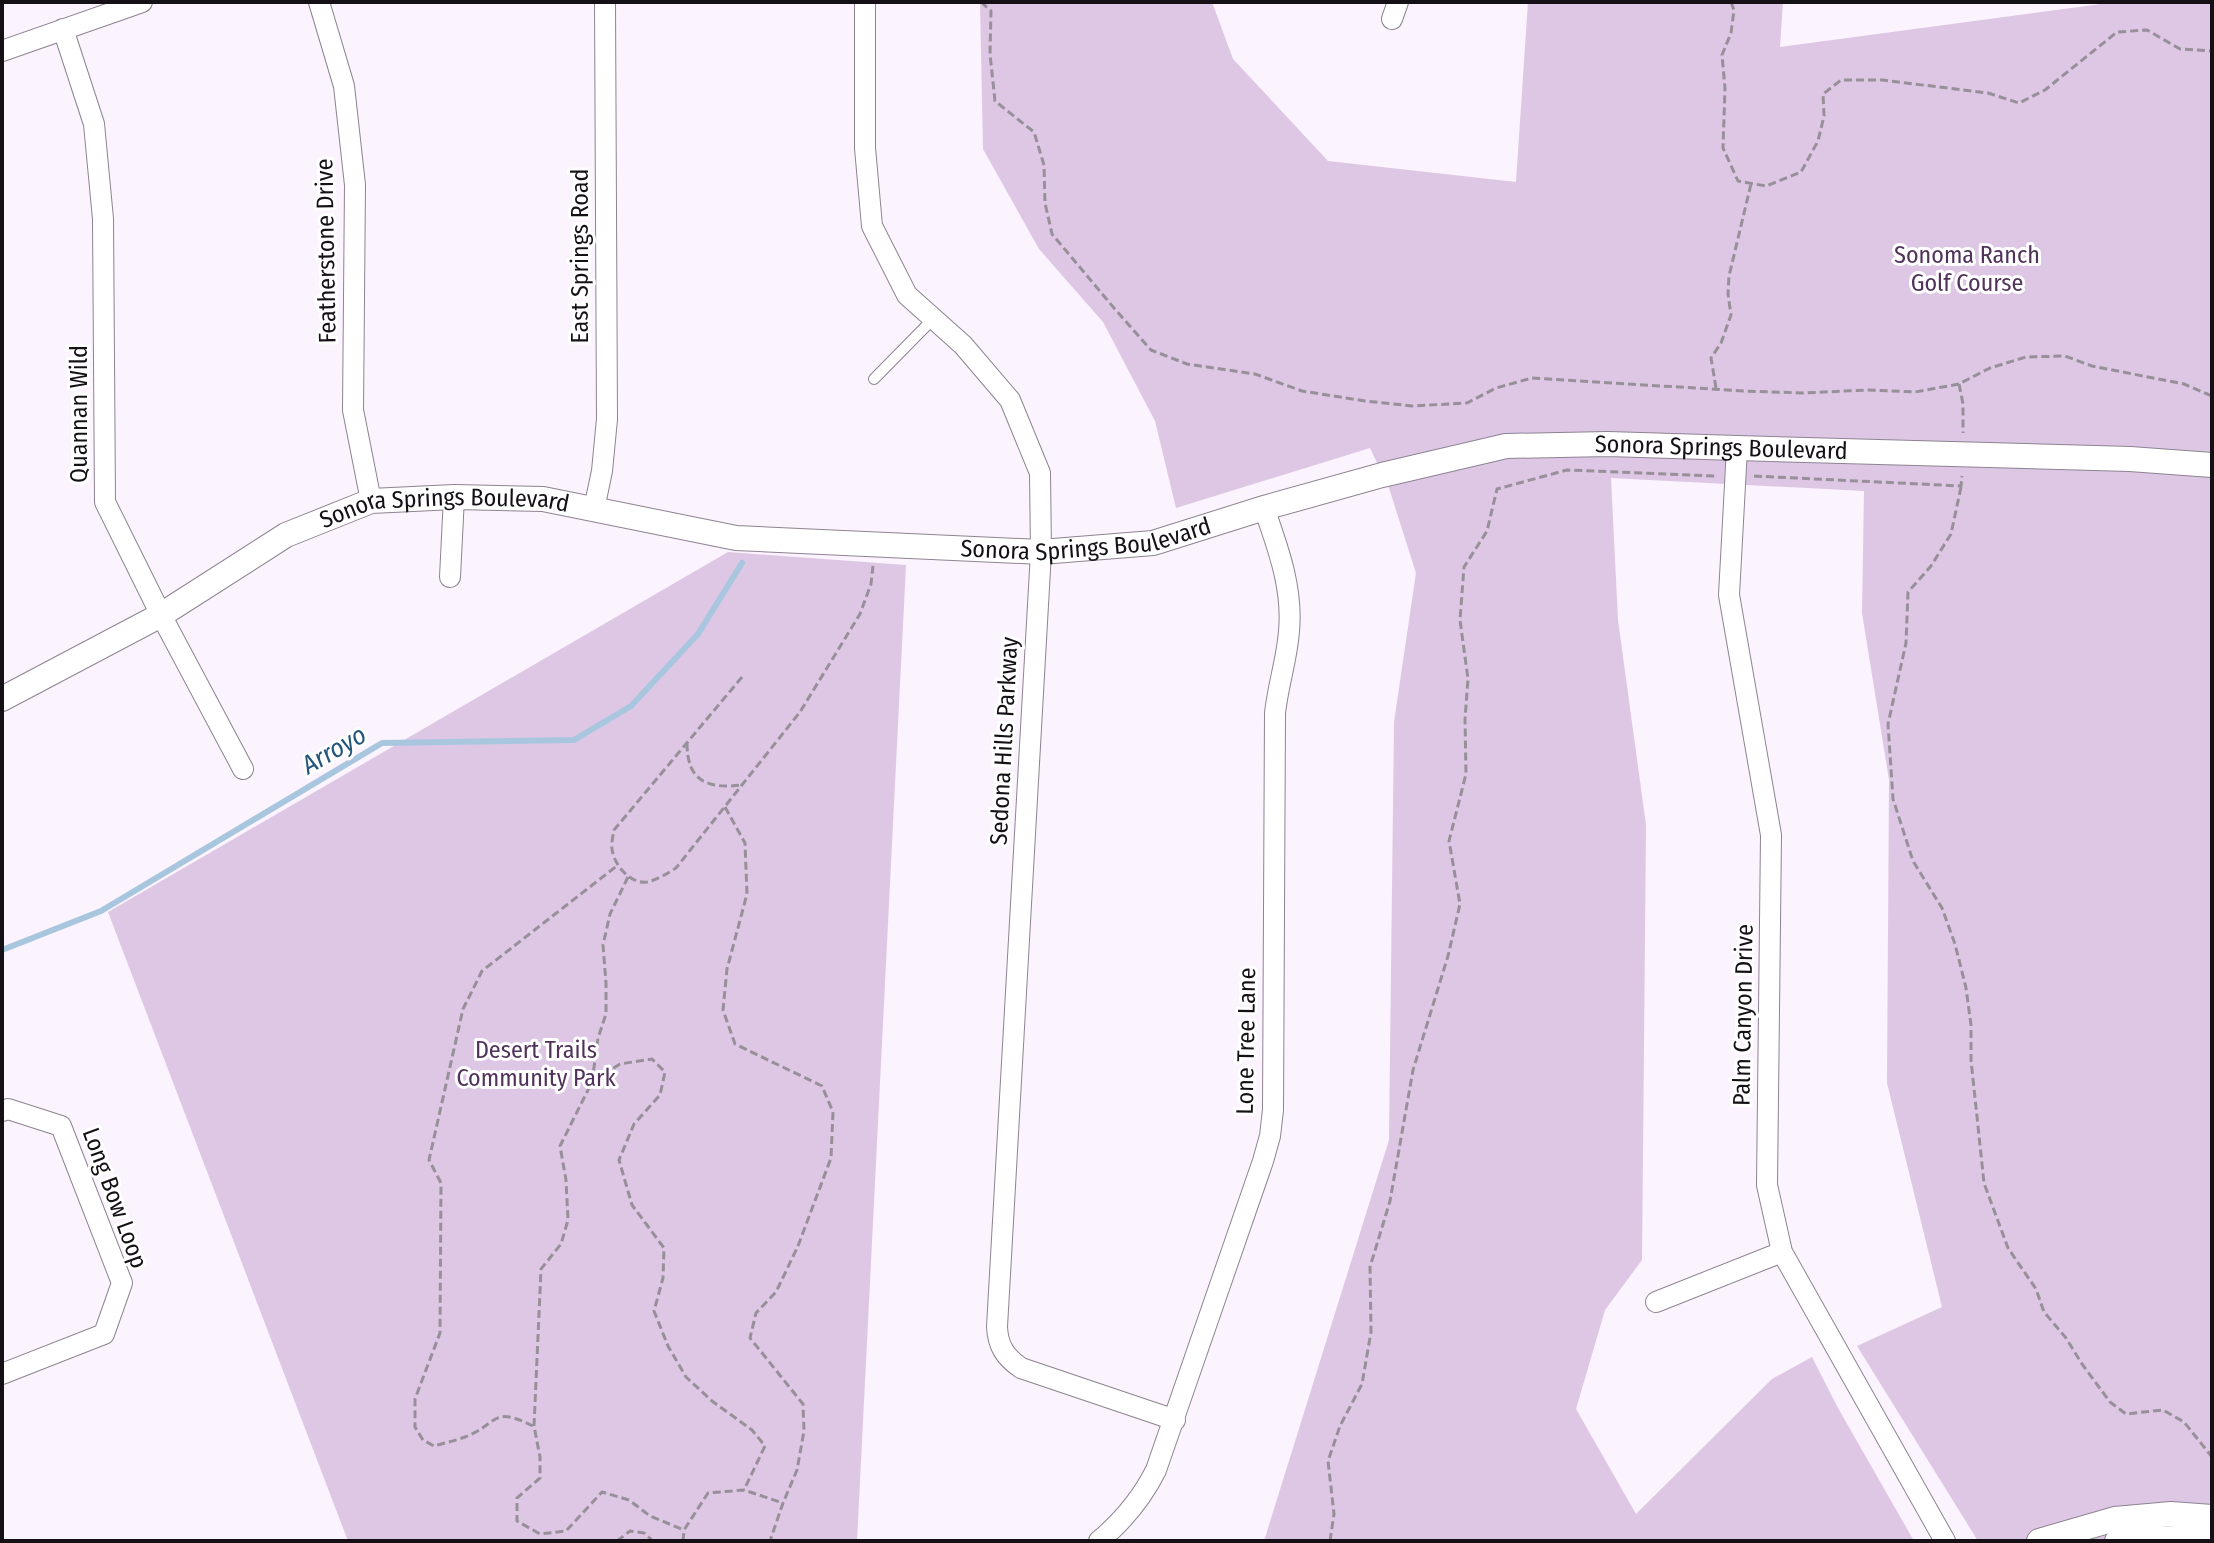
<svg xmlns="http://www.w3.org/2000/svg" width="2214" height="1543" font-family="'Fira Sans Condensed',sans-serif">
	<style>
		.green { fill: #ddc7e5 }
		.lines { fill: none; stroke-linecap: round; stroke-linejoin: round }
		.stream { stroke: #a8c7df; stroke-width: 6 }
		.service-casing { stroke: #8e8392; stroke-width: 12 }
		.minor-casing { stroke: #8e8392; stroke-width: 22 }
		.tertiary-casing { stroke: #8e8392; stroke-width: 26 }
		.path { stroke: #979099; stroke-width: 3; stroke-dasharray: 8 4; stroke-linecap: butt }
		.service { stroke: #fff; stroke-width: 10 }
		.minor { stroke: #fff; stroke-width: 20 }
		.tertiary { stroke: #fff; stroke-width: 24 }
		.labels { text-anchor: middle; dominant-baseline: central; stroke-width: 6; stroke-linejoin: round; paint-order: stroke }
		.street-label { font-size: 24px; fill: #141016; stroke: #fff }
		.park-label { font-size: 24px; fill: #51325b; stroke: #fff }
		.water-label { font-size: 26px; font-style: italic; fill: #255679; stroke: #fff }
	</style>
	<rect width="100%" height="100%" fill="#fbf3fd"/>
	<!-- green -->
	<path class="green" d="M 980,2 L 1212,2 L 1233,59 L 1328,161 L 1516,182 L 1528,2 L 1783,2 L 1780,47 L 2116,2 L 2212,2 L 2212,1541 L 1978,1541 L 1857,1346 L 1942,1307 L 1887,1083 L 1889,780 L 1862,613 L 1864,491 L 1611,478 L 1618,620 L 1646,825 L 1642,1260 L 1605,1310 L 1576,1409 L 1636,1514 L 1772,1379 L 1812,1357 L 1838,1408 L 1914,1541 L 1264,1541 L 1389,1140 L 1394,722 L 1416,573 L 1389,488 L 1370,448 L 1176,508 L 1155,421 L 1103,322 L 1039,249 L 983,149 Z
		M 728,552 L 906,565 L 857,1541 L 348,1541 L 108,912 Z"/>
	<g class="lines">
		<!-- stream -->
		<path class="stream" d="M 2,950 L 101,911 L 382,743 L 574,740 L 631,706 L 698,634 L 742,563"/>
		<defs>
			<path id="service" d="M 874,379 L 933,319"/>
			<path id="minor" d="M 319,2 L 344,86 L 355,185 L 353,410 L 371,501
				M 865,2 L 865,148 L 872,226 L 907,295 L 963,345 L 1010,400 L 1040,473 L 1041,552 L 997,1327 C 998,1346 1005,1357 1021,1368 L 1175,1420
				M 1392,19 L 1398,2
				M 63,29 L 94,124 L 103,219 L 105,502 L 161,615 L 243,769
				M 2,51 L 142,2
				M 1737,448 L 1729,595 L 1771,835 L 1767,1185 L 1782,1252 L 1945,1541
				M 594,509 L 602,471 L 607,419 L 605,2
				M 450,577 L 454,497
				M 2,1111 L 8,1109 L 61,1126 L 122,1283 L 104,1334 L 2,1374
				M 1656,1302 L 1782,1252
				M 1099,1541 C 1123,1521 1142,1498 1156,1470 L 1263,1161 L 1270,1136 L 1273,1110 L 1275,713 C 1278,685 1287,659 1289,631 C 1293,588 1278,548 1264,508"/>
			<g id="tertiary">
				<path id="s1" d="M 2,699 L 161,615 L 286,535 L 371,501 L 454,497 L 543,499 L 736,538 L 1041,552 L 1153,543 L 1264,508 L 1382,475 L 1506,446 L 1608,444 L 1737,448 L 2130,459 L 2212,465"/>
				<path d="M 2039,1541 L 2115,1519 L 2171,1514 L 2212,1517"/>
				<path d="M 2117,1541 L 2176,1538 L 2212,1539"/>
			</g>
		</defs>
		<!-- service casing -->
		<use href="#service" class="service-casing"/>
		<!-- minor casing -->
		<use href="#minor" class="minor-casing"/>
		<!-- tertiary casing -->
		<use href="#tertiary" class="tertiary-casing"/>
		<!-- path -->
		<path class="path" d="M 981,2 L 991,11 L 990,54 L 995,101 L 1034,132 L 1044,165 L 1045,203 L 1052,234 L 1114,308 L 1151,350 L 1187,364 L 1255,374 L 1302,391 L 1365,401 L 1412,406 L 1467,403 L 1496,388 L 1532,378 L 1743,391 L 1803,393 L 1868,390 L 1915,392 L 1959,384 L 1990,368 L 2026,357 L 2065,356 L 2092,366 L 2184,384 L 2212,396
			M 1731,2 L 1734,10 L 1731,33 L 1722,55 L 1725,88 L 1723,148 L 1738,181 L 1766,186 L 1801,172 L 1818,141 L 1824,116 L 1823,94 L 1841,80 L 1882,80 L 1988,93 L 2019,103 L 2045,90 L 2117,32 L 2147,30 L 2180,49 L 2212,51
			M 1959,384 L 1963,404 L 1963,433
			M 1716,388 L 1711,358 L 1721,343 L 1731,315 L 1728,294 L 1729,276 L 1751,184
			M 1754,476 L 1961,486 L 1962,476
			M 1961,487 L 1951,534 L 1931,566 L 1908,592 L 1906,643 L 1888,724 L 1893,799 L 1913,861 L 1942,908 L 1955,944 L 1966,988 L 1971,1025 L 1971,1060 L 1984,1183 L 2008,1248 L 2036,1289 L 2044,1312 L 2066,1338 L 2082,1364 L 2110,1402 L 2126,1414 L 2163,1410 L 2184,1422 L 2212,1457
			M 742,677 L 614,830 C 613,836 611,844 612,849 C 614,865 630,884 647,882 C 657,880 668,873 676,868 L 800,712 L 860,614 L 871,584 L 873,566
			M 687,743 C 687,782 708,789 742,785
			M 725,807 L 745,843 L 747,894 L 727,969 L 723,1010 L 735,1044 L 822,1086 L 833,1112 L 831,1158 L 798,1246 L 776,1292 L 756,1313 L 750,1338 L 803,1404 L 804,1431 L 797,1470 L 783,1503 L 770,1541
			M 628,877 L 610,914 L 603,945 L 606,983 L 606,1014 L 598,1038 L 592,1082 L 560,1146 L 566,1180 L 568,1220 L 561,1244 L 541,1269 L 534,1426 L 540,1457 L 540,1478 L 517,1498 L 517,1521 L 540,1534 L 566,1531 L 602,1492 L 629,1500 L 650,1516 L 684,1530 L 708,1493 L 744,1490 L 783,1503
			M 593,1081 L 620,1064 L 652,1059 L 665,1072 L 660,1095 L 634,1124 L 619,1160 L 632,1205 L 664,1248 L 663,1278 L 654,1311 L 668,1346 L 686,1377 L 712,1401 L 752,1430 L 765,1446 L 744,1490
			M 533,1426 C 491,1405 499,1424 465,1437 C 455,1441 444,1443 434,1446 L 423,1440 L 415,1427 L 415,1399 L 440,1333 L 441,1183 L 429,1160 L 463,1009 L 482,971 L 618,865
			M 617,1541 L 630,1531 L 644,1533 L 653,1541
			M 683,1541 L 684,1530
			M 1330,1541 L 1334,1514 L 1328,1461 L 1340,1426 L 1362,1384 L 1371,1332 L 1370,1267 L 1390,1201 L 1413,1070 L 1448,956 L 1460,904 L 1449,841 L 1466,774 L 1465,719 L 1468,679 L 1460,620 L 1464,567 L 1487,531 L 1497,489 L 1567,470 L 1715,476"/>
		<!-- service -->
		<use href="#service" class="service"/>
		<!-- minor -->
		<use href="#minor" class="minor"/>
		<!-- tertiary -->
		<use href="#tertiary" class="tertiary"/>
	</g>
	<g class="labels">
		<!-- street labels -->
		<g class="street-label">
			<text transform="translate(326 251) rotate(-91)">Featherstone Drive</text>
			<text transform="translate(580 256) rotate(-90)">East Springs Road</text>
			<text transform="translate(79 414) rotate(-90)">Quannan Wild</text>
			<text stroke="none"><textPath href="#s1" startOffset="1788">Sonora Springs Boulevard</textPath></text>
			<text stroke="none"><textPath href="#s1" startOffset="492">Sonora Springs Boulevard</textPath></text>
			<text stroke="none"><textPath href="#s1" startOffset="1140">Sonora Springs Boulevard</textPath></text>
			<text transform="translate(1004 741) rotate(-87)">Sedona Hills Parkway</text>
			<text transform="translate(1743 1015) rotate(-89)">Palm Canyon Drive</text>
			<text transform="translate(1246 1041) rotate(-89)">Lone Tree Lane</text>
			<text transform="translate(115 1198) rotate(70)">Long Bow Loop</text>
		</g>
		<!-- park labels -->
		<g class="park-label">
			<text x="1967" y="255">Sonoma Ranch<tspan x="1967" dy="28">Golf Course</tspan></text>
			<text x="536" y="1050">Desert Trails<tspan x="536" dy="28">Community Park</tspan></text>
		</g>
		<!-- water labels -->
		<g class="water-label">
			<text transform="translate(334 750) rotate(-30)">Arroyo</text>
		</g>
	</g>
	<!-- border -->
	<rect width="2214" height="1543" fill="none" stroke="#141016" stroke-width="8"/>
</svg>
